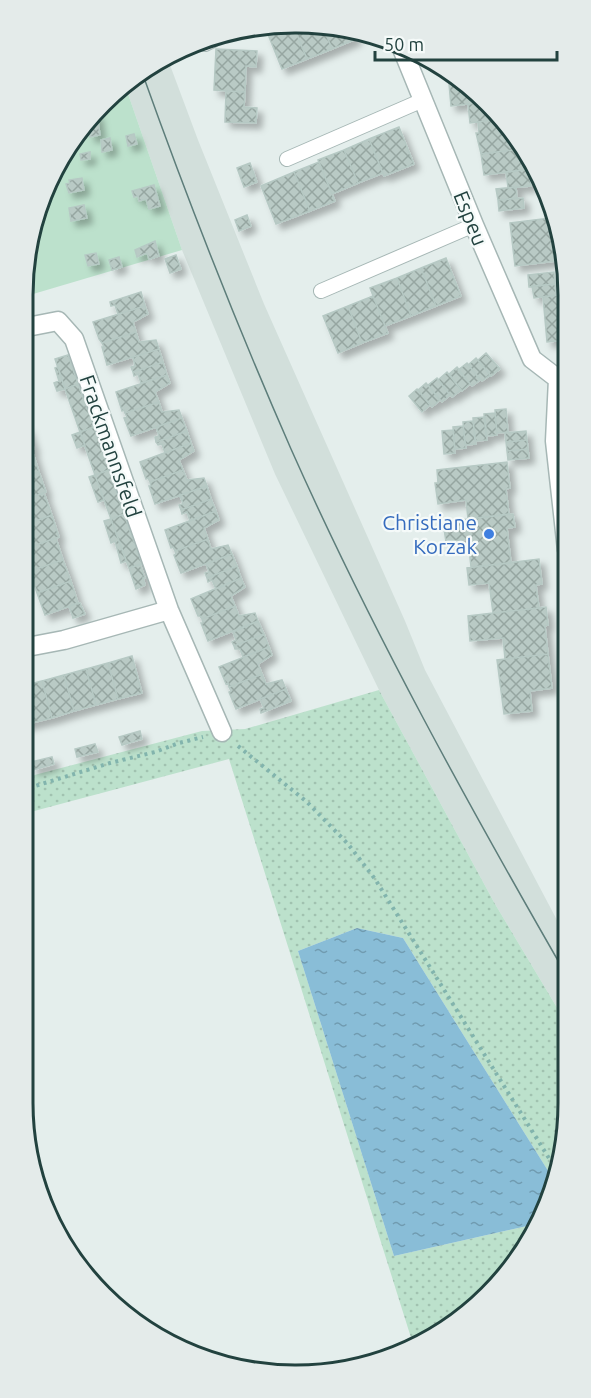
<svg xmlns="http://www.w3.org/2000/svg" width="591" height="1398" font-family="Ubuntu,sans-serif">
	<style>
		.built { fill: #d2dfdb }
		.grass { fill: url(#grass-dots) }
		.green { fill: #bce1cc }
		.water { fill: url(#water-ripples) }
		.building { fill: url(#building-cross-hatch); stroke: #b6c9c4; stroke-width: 1.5; filter: url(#shadow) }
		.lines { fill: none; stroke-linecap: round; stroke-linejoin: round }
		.lane-casing { stroke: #a6b7b5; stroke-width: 16 }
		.street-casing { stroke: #a6b7b5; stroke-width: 21 }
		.path { stroke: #82b4ad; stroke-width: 4; stroke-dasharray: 3 4.5; stroke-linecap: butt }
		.lane { stroke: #fff; stroke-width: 14 }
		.street { stroke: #fff; stroke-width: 18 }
		.tram { stroke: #5d7d7a; stroke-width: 1.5 }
		.shop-dot { fill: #3f7fe0; stroke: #f5faf9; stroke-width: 2 }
		.labels { text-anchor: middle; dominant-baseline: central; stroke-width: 4.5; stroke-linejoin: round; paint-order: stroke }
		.street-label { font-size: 21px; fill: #22423f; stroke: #f5faf9 }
		.shop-label { font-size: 21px; fill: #366cbe; stroke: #f5faf9; text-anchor: end }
		.rim { fill: none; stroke: #22423f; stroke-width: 3 }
	</style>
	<defs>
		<pattern id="grass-dots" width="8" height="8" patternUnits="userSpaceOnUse" patternTransform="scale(1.5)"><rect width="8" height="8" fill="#bce1cc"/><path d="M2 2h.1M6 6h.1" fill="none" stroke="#a1c2b0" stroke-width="1.8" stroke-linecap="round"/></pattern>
		<pattern id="water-ripples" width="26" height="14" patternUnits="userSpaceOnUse" patternTransform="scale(1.5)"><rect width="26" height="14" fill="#89bdd7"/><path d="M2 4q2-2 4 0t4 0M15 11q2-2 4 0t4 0" fill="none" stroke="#709bb0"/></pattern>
		<pattern id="building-cross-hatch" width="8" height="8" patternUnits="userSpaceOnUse" patternTransform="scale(1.5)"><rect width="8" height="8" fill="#b9cac5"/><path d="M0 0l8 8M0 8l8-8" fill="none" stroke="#96a6a1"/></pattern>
		<filter id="shadow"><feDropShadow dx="5.5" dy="5.5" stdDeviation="3" flood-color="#0004"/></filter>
	</defs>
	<rect width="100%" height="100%" fill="#e4eeec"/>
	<!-- built -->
	<path class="built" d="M 167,57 L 198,140 L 264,304 L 405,621 L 425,670 L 568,941 L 568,1026 L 495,904 L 379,690 L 275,474 L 182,250 L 126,88 Z"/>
	<!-- grass -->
	<path class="grass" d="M 379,690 L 495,904 L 568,1026 L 568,1102 L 555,1182 L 403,938 L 357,928 L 298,951 L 394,1256 L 536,1224 L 512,1268 L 447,1330 L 413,1344 L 229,759 L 23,814 L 23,778 L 202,731 L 245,729 Z"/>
	<!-- green -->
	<path class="green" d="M 126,88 L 182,250 L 23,297 L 37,208 L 90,116 Z"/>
	<!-- water -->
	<path class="water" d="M 357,928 L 403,938 L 555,1182 L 554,1190 L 536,1224 L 394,1256 L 298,951 Z"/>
	<!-- building -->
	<path class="building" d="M 286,24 L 293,25 L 307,59 L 282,69 L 267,32 Z
		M 293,25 L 324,29 L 332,49 L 307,59 Z
		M 324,29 L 354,33 L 356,39 L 332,49 Z
		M 216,49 L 257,51 L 256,67 L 246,66 L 245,92 L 214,90 Z
		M 447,73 L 452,73 L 463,82 L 449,84 Z
		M 463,82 L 474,92 L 476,103 L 451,106 L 449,84 Z
		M 226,91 L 245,92 L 244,107 L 257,108 L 256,123 L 225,122 Z
		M 485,102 L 503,119 L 470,123 L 468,104 Z
		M 92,114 L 97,114 L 100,135 L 90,137 L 88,119 Z
		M 503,119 L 522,149 L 481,154 L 476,133 L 479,133 L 478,122 Z
		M 399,127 L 414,164 L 384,176 L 369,139 Z
		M 134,134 L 137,144 L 128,146 L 126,136 Z
		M 110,138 L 112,150 L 102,152 L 101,140 Z
		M 369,139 L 383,173 L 358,183 L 344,150 Z
		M 522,149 L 524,170 L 484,175 L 481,154 Z
		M 344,150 L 358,183 L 332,194 L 318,160 Z
		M 90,152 L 90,159 L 81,160 L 80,154 Z
		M 319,162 L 335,201 L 310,211 L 294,172 Z
		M 250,163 L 257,182 L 244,187 L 237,168 Z
		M 529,169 L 531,186 L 508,188 L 506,172 Z
		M 294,172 L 310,211 L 276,224 L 261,186 Z
		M 82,178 L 84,190 L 69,193 L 66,184 L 70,183 L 69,180 Z
		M 154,185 L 160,206 L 149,209 L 146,199 L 139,201 L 138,196 L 134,197 L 132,191 Z
		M 516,187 L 517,198 L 498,200 L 496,189 Z
		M 523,198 L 524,208 L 499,211 L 498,200 Z
		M 84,205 L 87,218 L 71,221 L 69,208 Z
		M 247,215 L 251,226 L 239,231 L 235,220 Z
		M 550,218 L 555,261 L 515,266 L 510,223 Z
		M 155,241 L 159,256 L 149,259 L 147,253 L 137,257 L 135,250 Z
		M 96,253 L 99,264 L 88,266 L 85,255 Z
		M 176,255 L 181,269 L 170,273 L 165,259 Z
		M 119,257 L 122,267 L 112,270 L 109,260 Z
		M 446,258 L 461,296 L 436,306 L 421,268 Z
		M 421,268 L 436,306 L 411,316 L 397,278 Z
		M 554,272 L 555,284 L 529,287 L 528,275 Z
		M 397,278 L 411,316 L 385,326 L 370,288 Z
		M 555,284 L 556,295 L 534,298 L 532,286 Z
		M 141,292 L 145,306 L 118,314 L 115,305 L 111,306 L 110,302 Z
		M 566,294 L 566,340 L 547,342 L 543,297 Z
		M 373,296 L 388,333 L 362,343 L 348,306 Z
		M 145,306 L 148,314 L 133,322 L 136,332 L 102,343 L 99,339 L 93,322 Z
		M 348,306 L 362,343 L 338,353 L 323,316 Z
		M 136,332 L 139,342 L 156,340 L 159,349 L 107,365 L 102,347 L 104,347 L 102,343 Z
		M 159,349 L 163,362 L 133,372 L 131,367 L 135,366 L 133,357 Z
		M 486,353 L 500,369 L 491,376 L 478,360 Z
		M 68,355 L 78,384 L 65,389 L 55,359 Z
		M 476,358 L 490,375 L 482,381 L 468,365 Z
		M 163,362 L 167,375 L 141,383 L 138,374 L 134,376 L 133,372 Z
		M 467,363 L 480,380 L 472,386 L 458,370 Z
		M 58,367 L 65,389 L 57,391 L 54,383 L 59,381 L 55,368 Z
		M 457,367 L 470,384 L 462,391 L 449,374 Z
		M 447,372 L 461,390 L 452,397 L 438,380 Z
		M 167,375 L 170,383 L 155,392 L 159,402 L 125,413 L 124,410 L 122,411 L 116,392 Z
		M 437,378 L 450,395 L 442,402 L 428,385 Z
		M 426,383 L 440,400 L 432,407 L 418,390 Z
		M 78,384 L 94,427 L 80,432 L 65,389 Z
		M 417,389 L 430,405 L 422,412 L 409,396 Z
		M 159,402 L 162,412 L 179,410 L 182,418 L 131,436 L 124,418 L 127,417 L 125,413 Z
		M 506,409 L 508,432 L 497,433 L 495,410 Z
		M 495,413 L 497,435 L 486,436 L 484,414 Z
		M 485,417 L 487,440 L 475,441 L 473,418 Z
		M 182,418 L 187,431 L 156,442 L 155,437 L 159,436 L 156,427 Z
		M 473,421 L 476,444 L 465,445 L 463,422 Z
		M 463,426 L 466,448 L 455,449 L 453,427 Z
		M 27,427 L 34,449 L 22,453 L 22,429 Z
		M 94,427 L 109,470 L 95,475 L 80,432 Z
		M 453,430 L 455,453 L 444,454 L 442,431 Z
		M 187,431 L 191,443 L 165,453 L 162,444 L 158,445 L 156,442 Z
		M 526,431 L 527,440 L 506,442 L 505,433 Z
		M 80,432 L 85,445 L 77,448 L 72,435 Z
		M 527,440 L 528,449 L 507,451 L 506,442 Z
		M 191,443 L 194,451 L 179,460 L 183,470 L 150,482 L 148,478 L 146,479 L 140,462 Z
		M 528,449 L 529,458 L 508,460 L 507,451 Z
		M 32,450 L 39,472 L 22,477 L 22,453 Z
		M 507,462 L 510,488 L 506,489 L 509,514 L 468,519 L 466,500 L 438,504 L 435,483 L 438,483 L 437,470 Z
		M 109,470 L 124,514 L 111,519 L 95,475 Z
		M 183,470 L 187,480 L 204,478 L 207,486 L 155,504 L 149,486 L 151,486 L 150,482 Z
		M 39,472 L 46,492 L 22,501 L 22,477 Z
		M 95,475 L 104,500 L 98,502 L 89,477 Z
		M 207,486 L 211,499 L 181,510 L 179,505 L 183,504 L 180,495 Z
		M 44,493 L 52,515 L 22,526 L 22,501 Z
		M 211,499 L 216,511 L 190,521 L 187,512 L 182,514 L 181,510 Z
		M 216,511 L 219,520 L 204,528 L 208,539 L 175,551 L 173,547 L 171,548 L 165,530 Z
		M 124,514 L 142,564 L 129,568 L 111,519 Z
		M 513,514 L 515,527 L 507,528 L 511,563 L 471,567 L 468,539 L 446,542 L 443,522 Z
		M 52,515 L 59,537 L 25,549 L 22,541 L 22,526 Z
		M 111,519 L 126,561 L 121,563 L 115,541 L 111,543 L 104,521 Z
		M 56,538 L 63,560 L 30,571 L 22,550 Z
		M 208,539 L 211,549 L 228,545 L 232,554 L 181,573 L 174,555 L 176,554 L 175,551 Z
		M 232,554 L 237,566 L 207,578 L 205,573 L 209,572 L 206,564 Z
		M 539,559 L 542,584 L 536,585 L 539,608 L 493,613 L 489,583 L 469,585 L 467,568 Z
		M 63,560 L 71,581 L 37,593 L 30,571 Z
		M 140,564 L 145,578 L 143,578 L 145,585 L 136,589 L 129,568 Z
		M 237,566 L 241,578 L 216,589 L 212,580 L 208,582 L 207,578 Z
		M 241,578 L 245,587 L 231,596 L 235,606 L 202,619 L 200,616 L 198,616 L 191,599 Z
		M 71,581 L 78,603 L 45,615 L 37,593 Z
		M 80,603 L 85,614 L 73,618 L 69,606 Z
		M 235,606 L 239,616 L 255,613 L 258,621 L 208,641 L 201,623 L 203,623 L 202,619 Z
		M 546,607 L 548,625 L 545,626 L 548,654 L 505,659 L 503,638 L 470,641 L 468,616 Z
		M 258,621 L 264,634 L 234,646 L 232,642 L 236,640 L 233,632 Z
		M 264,634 L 269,647 L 243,657 L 240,649 L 235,649 L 234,646 Z
		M 269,647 L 272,655 L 258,664 L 262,674 L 229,687 L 228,683 L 226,684 L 219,667 Z
		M 548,654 L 552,688 L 530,691 L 532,711 L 504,714 L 497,660 Z
		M 132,656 L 142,693 L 118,699 L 108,663 Z
		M 108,663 L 118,699 L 96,705 L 86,669 Z
		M 86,669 L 96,705 L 74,711 L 64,675 Z
		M 262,674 L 266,684 L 282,680 L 286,689 L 236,709 L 229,692 L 231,691 L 229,687 Z
		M 64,675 L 74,711 L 52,718 L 42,681 Z
		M 42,681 L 52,718 L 31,723 L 22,694 L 22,686 Z
		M 286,689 L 291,701 L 261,713 L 260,709 L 264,708 L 260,699 Z
		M 22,694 L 31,723 L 22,726 Z
		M 140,731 L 142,739 L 122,745 L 119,737 Z
		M 95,744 L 98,752 L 77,757 L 75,749 Z
		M 52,757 L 54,764 L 33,770 L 31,762 Z"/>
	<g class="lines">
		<defs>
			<path id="lane" d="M 205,44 L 213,40
				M 287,159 L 423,100
				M 321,291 L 474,225"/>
			<path id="street" d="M 401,46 L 474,225 L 532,359 L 558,379 L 566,378
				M 22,328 L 58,321 L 74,339 L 169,610 L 222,732
				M 558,379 L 555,441 L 567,550
				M 22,648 L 64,640 L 169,610"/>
		</defs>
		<!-- lane casing -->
		<use href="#lane" class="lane-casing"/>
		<!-- street casing -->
		<use href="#street" class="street-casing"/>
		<!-- path -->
		<path class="path" d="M 238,746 L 307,802 L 348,844 L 375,879 L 557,1171
			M 22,790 L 110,763 L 155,752 L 179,743 L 203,737"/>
		<!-- lane -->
		<use href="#lane" class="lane"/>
		<!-- street -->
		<use href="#street" class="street"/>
		<!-- tram -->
		<path class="tram" d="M 143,75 C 188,201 237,326 291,449 C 372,631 469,806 568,978"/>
	</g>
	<!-- markers -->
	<circle class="shop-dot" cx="489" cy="534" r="6"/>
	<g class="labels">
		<!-- street labels -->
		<g class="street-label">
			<text transform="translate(471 218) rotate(68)">Espeu</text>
			<text transform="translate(111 446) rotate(71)">Frackmannsfeld</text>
		</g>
		<!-- shop labels -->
		<g class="shop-label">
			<text x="477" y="522">Christiane<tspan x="477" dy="24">Korzak</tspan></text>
		</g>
	</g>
	<!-- crop -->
	<path d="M0 0H591V1398H0ZM295 33H296A262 262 0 0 1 558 295V1103A262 262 0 0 1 296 1365H295A262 262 0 0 1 33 1103V295A262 262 0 0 1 295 33Z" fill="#e4ebea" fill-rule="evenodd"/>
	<path class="rim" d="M295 33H296A262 262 0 0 1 558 295V1103A262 262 0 0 1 296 1365H295A262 262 0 0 1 33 1103V295A262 262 0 0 1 295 33Z"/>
	<!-- scale -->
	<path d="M375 51v9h182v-9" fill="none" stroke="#22423f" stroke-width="3"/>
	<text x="384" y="51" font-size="18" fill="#22423f" stroke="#f5faf9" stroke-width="4.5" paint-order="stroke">50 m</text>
</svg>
